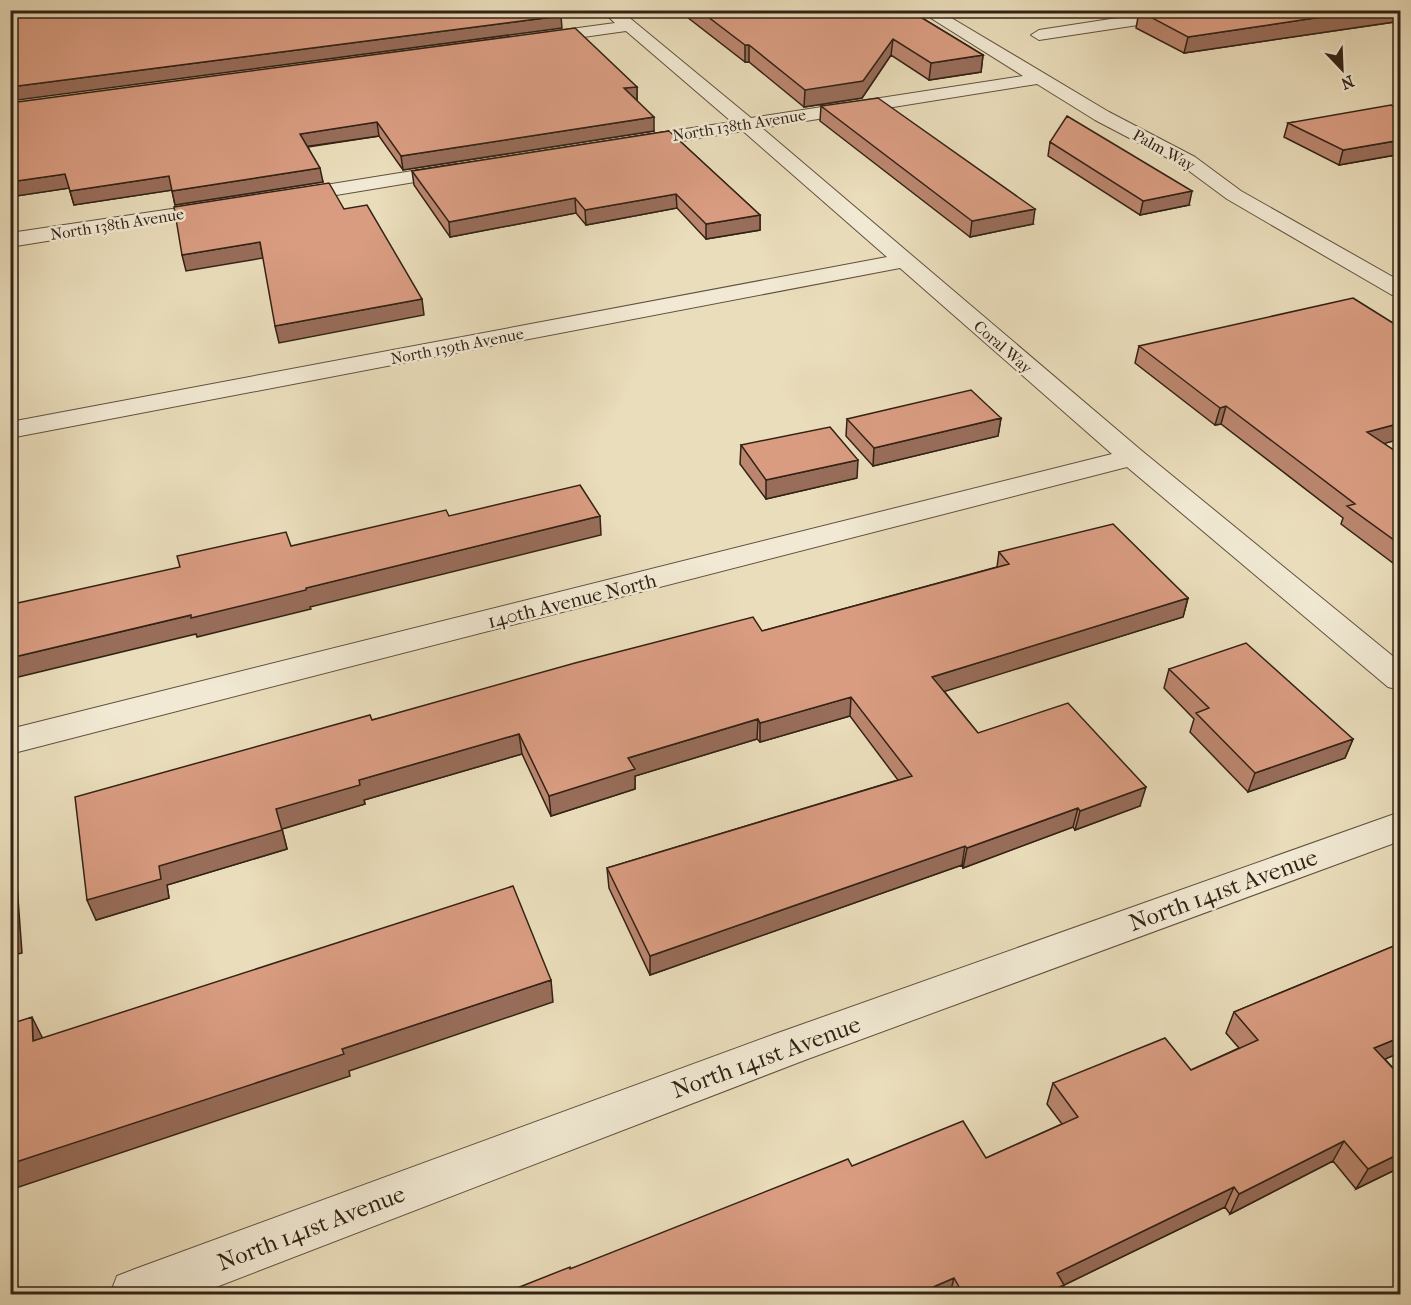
<svg xmlns="http://www.w3.org/2000/svg" width="1411" height="1305" font-family="'IM FELL French Canon',serif">
	<style>
		.lines { fill: none; stroke-linecap: round; stroke-linejoin: round }
		.minor-casing { stroke: #61513e; stroke-width: 2 }
		.minor { fill: #f1e9d3; fill-rule: evenodd }
		.wall { fill: #bb866f; stroke: #332215; stroke-width: 1.5 }
		.shaded-wall { fill: #986d5a; stroke: #332215; stroke-width: 1.5 }
		.building { fill: #d99c81; stroke: #332215; stroke-width: 1.5 }
		.labels { text-anchor: middle; dominant-baseline: central; stroke-width: 5; stroke-linejoin: round; paint-order: stroke }
		.far-street-label { font-size: 16px; fill: #332215; stroke: #f1e9d3 }
		.street-label { font-size: 20px; fill: #332215; stroke: #f1e9d3 }
		.near-street-label { font-size: 24px; fill: #332215; stroke: #f1e9d3 }
	</style>
	<rect width="100%" height="100%" fill="#eaddbb"/>
	<filter id="stains"><feTurbulence type="fractalNoise" baseFrequency=".00333" numOctaves="4"/><feColorMatrix values="0 0 0 0 .2 0 0 0 0 .09 0 0 0 0 .02 0 0 0 .5 -.17"/></filter>
	<radialGradient id="worn" r=".72"><stop offset=".6" stop-color="#630" stop-opacity="0"/><stop offset="1" stop-color="#630" stop-opacity=".3"/></radialGradient>
	<g class="lines">
		<defs>
			<path id="minor" d="M 601,10 L 620,10 L 751,118 L 1023,76 L 918,10 L 938,10 L 1109,112 L 1195,157 L 1241,191 L 1400,281 L 1400,297 L 1392,295 L 1227,199 L 1181,165 L 1095,120 L 1037,84 L 762,128 L 1142,451 L 1400,662 L 1400,690 L 1388,687 L 1127,467 L 10,754 L 10,729 L 1112,454 L 900,268 L 10,438 L 10,422 L 887,257 L 743,131 L 632,149 L 625,147 L 622,143 L 625,139 L 632,137 L 732,122 L 626,31 L 534,44 L 526,39 L 534,34 L 615,23 Z
				M 1169,10 L 1212,10 L 1204,15 L 1039,40 L 1031,35 L 1039,30 Z
				M 456,164 L 463,166 L 466,170 L 463,174 L 288,203 L 281,201 L 278,197 L 281,193 L 288,191 Z
				M 219,202 L 226,204 L 230,208 L 226,212 L 10,247 L 10,233 Z
				M 1400,812 L 1400,841 L 805,1060 L 198,1294 L 110,1294 L 117,1276 L 135,1269 L 775,1034 Z"/>
		</defs>
		<!-- minor casing -->
		<use href="#minor" class="minor-casing"/>
		<!-- minor -->
		<use href="#minor" class="minor"/>
	</g>
	<!-- wall -->
	<path class="wall" d="M 678,10 L 909,10 L 983,55 L 981,72 L 929,80 L 891,55 L 862,98 L 804,107 L 749,62 L 745,62 Z
		M 1104,10 L 1401,10 L 1401,21 L 1184,53 L 1136,28 L 1139,12 L 1114,16 Z
		M 637,87 L 637,100 L 636,100 L 654,131 L 403,170 L 379,136 L 308,147 L 323,182 L 175,205 L 172,190 L 74,205 L 69,188 L 10,197 L 10,103 Z
		M 821,106 L 1033,224 L 970,237 L 820,121 Z
		M 1401,110 L 1401,154 L 1339,165 L 1284,137 L 1288,123 Z
		M 669,131 L 760,215 L 760,230 L 706,239 L 677,208 L 586,225 L 576,213 L 450,237 L 414,185 L 412,171 Z
		M 1050,142 L 1189,205 L 1140,215 L 1048,156 Z
		M 1139,346 L 1384,444 L 1401,455 L 1401,569 L 1341,524 L 1343,518 L 1221,424 L 1215,425 L 1135,363 Z
		M 1001,418 L 998,436 L 873,466 L 846,436 L 847,419 Z
		M 741,445 L 857,478 L 766,499 L 740,464 Z
		M 999,552 L 1188,598 L 1183,617 L 944,691 L 978,733 L 1140,806 L 1075,830 L 1073,827 L 963,868 L 962,865 L 650,975 L 609,888 L 607,868 L 898,780 L 850,716 L 760,742 L 757,739 L 635,776 L 635,789 L 551,816 L 522,754 L 364,800 L 365,804 L 282,829 L 287,849 L 167,885 L 169,898 L 96,920 L 372,720 L 762,631 L 997,567 Z
		M 1169,669 L 1353,739 L 1345,758 L 1248,792 L 1190,732 L 1194,719 L 1164,688 Z
		M 1401,943 L 1401,1052 L 1385,1059 L 1401,1077 L 1401,1167 L 1356,1189 L 1333,1161 L 1230,1214 L 1225,1207 L 1064,1285 L 1061,1294 L 502,1294 L 852,1166 L 986,1158 L 1062,1124 L 1047,1104 L 1053,1083 L 1191,1070 L 1239,1048 L 1226,1033 L 1234,1012 Z"/>
	<!-- shaded-wall -->
	<path class="shaded-wall" d="M 1115,10 L 1151,10 L 1139,11 L 1139,12 L 1114,16 Z
		M 1368,10 L 1401,10 L 1401,21 L 1184,53 L 1188,37 Z
		M 561,16 L 562,28 L 10,101 L 10,87 Z
		M 893,39 L 891,55 L 862,98 L 804,107 L 805,90 Z
		M 745,45 L 749,45 L 749,62 L 745,62 Z
		M 983,55 L 981,72 L 929,80 L 931,63 Z
		M 637,87 L 637,100 L 624,102 L 624,88 Z
		M 654,117 L 654,131 L 403,170 L 401,156 Z
		M 377,122 L 379,136 L 303,147 L 300,134 Z
		M 1401,140 L 1401,154 L 1339,165 L 1343,150 Z
		M 320,168 L 323,182 L 175,205 L 172,191 Z
		M 65,174 L 70,188 L 10,197 L 10,182 Z
		M 169,176 L 173,190 L 74,205 L 70,191 Z
		M 1192,191 L 1189,205 L 1140,215 L 1143,201 Z
		M 676,194 L 677,208 L 586,225 L 585,210 Z
		M 575,198 L 576,213 L 450,237 L 449,222 Z
		M 1035,209 L 1033,224 L 970,237 L 972,221 Z
		M 760,215 L 760,230 L 706,239 L 706,224 Z
		M 260,242 L 263,258 L 186,271 L 182,255 Z
		M 422,299 L 424,315 L 279,343 L 275,326 Z
		M 1226,406 L 1221,424 L 1215,425 L 1220,408 Z
		M 1001,418 L 998,436 L 873,466 L 874,448 Z
		M 1401,423 L 1401,439 L 1361,450 L 1367,432 Z
		M 858,460 L 857,478 L 766,499 L 766,480 Z
		M 600,516 L 601,535 L 310,607 L 311,609 L 197,637 L 196,634 L 10,679 L 10,658 L 306,588 Z
		M 12,592 L 20,611 L 13,604 Z
		M 1188,598 L 1183,617 L 930,696 L 932,677 Z
		M 851,697 L 850,716 L 760,742 L 760,723 Z
		M 758,719 L 757,739 L 635,776 L 635,789 L 551,816 L 549,796 L 628,758 Z
		M 519,734 L 522,754 L 364,800 L 365,804 L 282,829 L 287,849 L 167,885 L 169,898 L 96,920 L 87,900 L 276,809 L 359,780 Z
		M 1353,739 L 1345,758 L 1248,792 L 1255,773 Z
		M 1146,787 L 1140,806 L 1075,830 L 1080,811 Z
		M 1078,808 L 1073,827 L 963,868 L 967,848 Z
		M 10,825 L 13,831 L 22,953 L 10,956 Z
		M 965,846 L 962,865 L 650,975 L 650,956 Z
		M 551,980 L 553,1002 L 349,1071 L 350,1076 L 10,1190 L 10,1164 L 342,1049 Z
		M 32,1017 L 43,1039 L 33,1041 Z
		M 1401,1037 L 1401,1052 L 1363,1069 L 1374,1048 Z
		M 1344,1141 L 1333,1161 L 1230,1214 L 1239,1194 Z
		M 1401,1153 L 1401,1167 L 1356,1189 L 1368,1169 Z
		M 1234,1187 L 1225,1207 L 1064,1285 L 1061,1294 L 1043,1294 L 1057,1273 Z
		M 954,1278 L 950,1294 L 917,1294 Z"/>
	<!-- building -->
	<path class="building" d="M 10,10 L 556,10 L 561,16 L 10,87 Z
		M 699,10 L 909,10 L 983,55 L 931,63 L 893,39 L 863,81 L 805,90 L 749,45 L 745,45 Z
		M 1145,10 L 1368,10 L 1188,37 L 1139,11 Z
		M 575,28 L 637,87 L 624,88 L 654,117 L 401,156 L 377,122 L 300,134 L 320,168 L 172,191 L 169,176 L 70,191 L 65,174 L 10,182 L 10,103 Z
		M 878,98 L 1035,209 L 972,221 L 821,106 Z
		M 1391,105 L 1401,110 L 1401,140 L 1343,150 L 1288,123 Z
		M 1067,116 L 1192,191 L 1143,201 L 1050,142 Z
		M 669,131 L 760,215 L 706,224 L 676,194 L 585,210 L 575,198 L 449,222 L 412,171 Z
		M 329,183 L 344,209 L 367,205 L 422,299 L 275,326 L 260,242 L 182,255 L 174,207 Z
		M 1353,298 L 1401,328 L 1401,423 L 1367,432 L 1401,455 L 1401,545 L 1347,506 L 1355,504 L 1226,406 L 1220,408 L 1139,346 Z
		M 971,390 L 1001,418 L 874,448 L 847,419 Z
		M 830,427 L 858,460 L 766,480 L 741,445 Z
		M 580,485 L 600,516 L 306,588 L 306,590 L 191,618 L 191,615 L 10,658 L 10,593 L 12,592 L 13,604 L 180,567 L 177,556 L 286,532 L 291,546 L 446,510 L 449,516 Z
		M 1113,524 L 1188,598 L 932,677 L 978,733 L 1068,703 L 1146,787 L 1080,811 L 1078,808 L 967,848 L 965,846 L 650,956 L 607,868 L 912,776 L 851,697 L 760,723 L 758,719 L 628,758 L 635,769 L 549,796 L 519,734 L 359,780 L 360,785 L 276,809 L 282,830 L 159,866 L 161,879 L 87,900 L 75,797 L 370,715 L 372,720 L 575,663 L 753,617 L 762,631 L 1009,564 L 999,552 Z
		M 1246,643 L 1353,739 L 1255,773 L 1196,713 L 1209,708 L 1169,669 Z
		M 513,886 L 551,980 L 342,1049 L 344,1054 L 10,1164 L 10,1024 L 32,1017 L 33,1041 Z
		M 10,906 L 12,933 L 10,934 Z
		M 1401,943 L 1401,1037 L 1374,1048 L 1401,1077 L 1401,1153 L 1368,1169 L 1344,1141 L 1239,1194 L 1234,1187 L 1057,1273 L 1064,1285 L 1043,1294 L 963,1294 L 954,1278 L 917,1294 L 502,1294 L 570,1267 L 570,1269 L 848,1159 L 852,1166 L 963,1121 L 986,1158 L 1078,1117 L 1053,1083 L 1165,1038 L 1191,1070 L 1258,1040 L 1234,1012 Z"/>
	<g class="labels">
		<!-- far-street labels -->
		<g class="far-street-label">
			<text transform="translate(739 125) rotate(-9)">North 138th Avenue</text>
			<text transform="translate(1164 150) rotate(29)">Palm Way</text>
			<text transform="translate(117 224) rotate(-9)">North 138th Avenue</text>
			<text transform="translate(457 346) rotate(-11)">North 139th Avenue</text>
			<text transform="translate(1003 347) rotate(41)">Coral Way</text>
		</g>
		<!-- street labels -->
		<g class="street-label">
			<text transform="translate(572 601) rotate(-14)">140th Avenue North</text>
		</g>
		<!-- near-street labels -->
		<g class="near-street-label">
			<text transform="translate(1223 890) rotate(-20)">North 141st Avenue</text>
			<text transform="translate(766 1057) rotate(-20)">North 141st Avenue</text>
			<text transform="translate(311 1228) rotate(-21)">North 141st Avenue</text>
		</g>
	</g>
	<!-- margin -->
	<rect width="1411" height="1305" fill="none" stroke="#eaddbb" stroke-width="36"/>
	<rect x="12" y="12" width="1387" height="1281" fill="none" stroke="#332215" stroke-width="3"/>
	<rect x="18" y="18" width="1375" height="1269" fill="none" stroke="#332215" stroke-width="1.5"/>
	<!-- north arrow -->
	<g transform="translate(1342 69) rotate(157)" stroke="#f1e9d3" stroke-width="4.5" paint-order="stroke">
	<path d="M0-4.5L10 22L0 15L-10 22Z" fill="#332215"/>
	<text y="-9" font-size="16" font-weight="bold" text-anchor="middle" fill="#332215">N</text>
	</g>
	<rect width="100%" height="100%" filter="url(#stains)"/>
	<rect width="100%" height="100%" fill="url(#worn)"/>
</svg>
